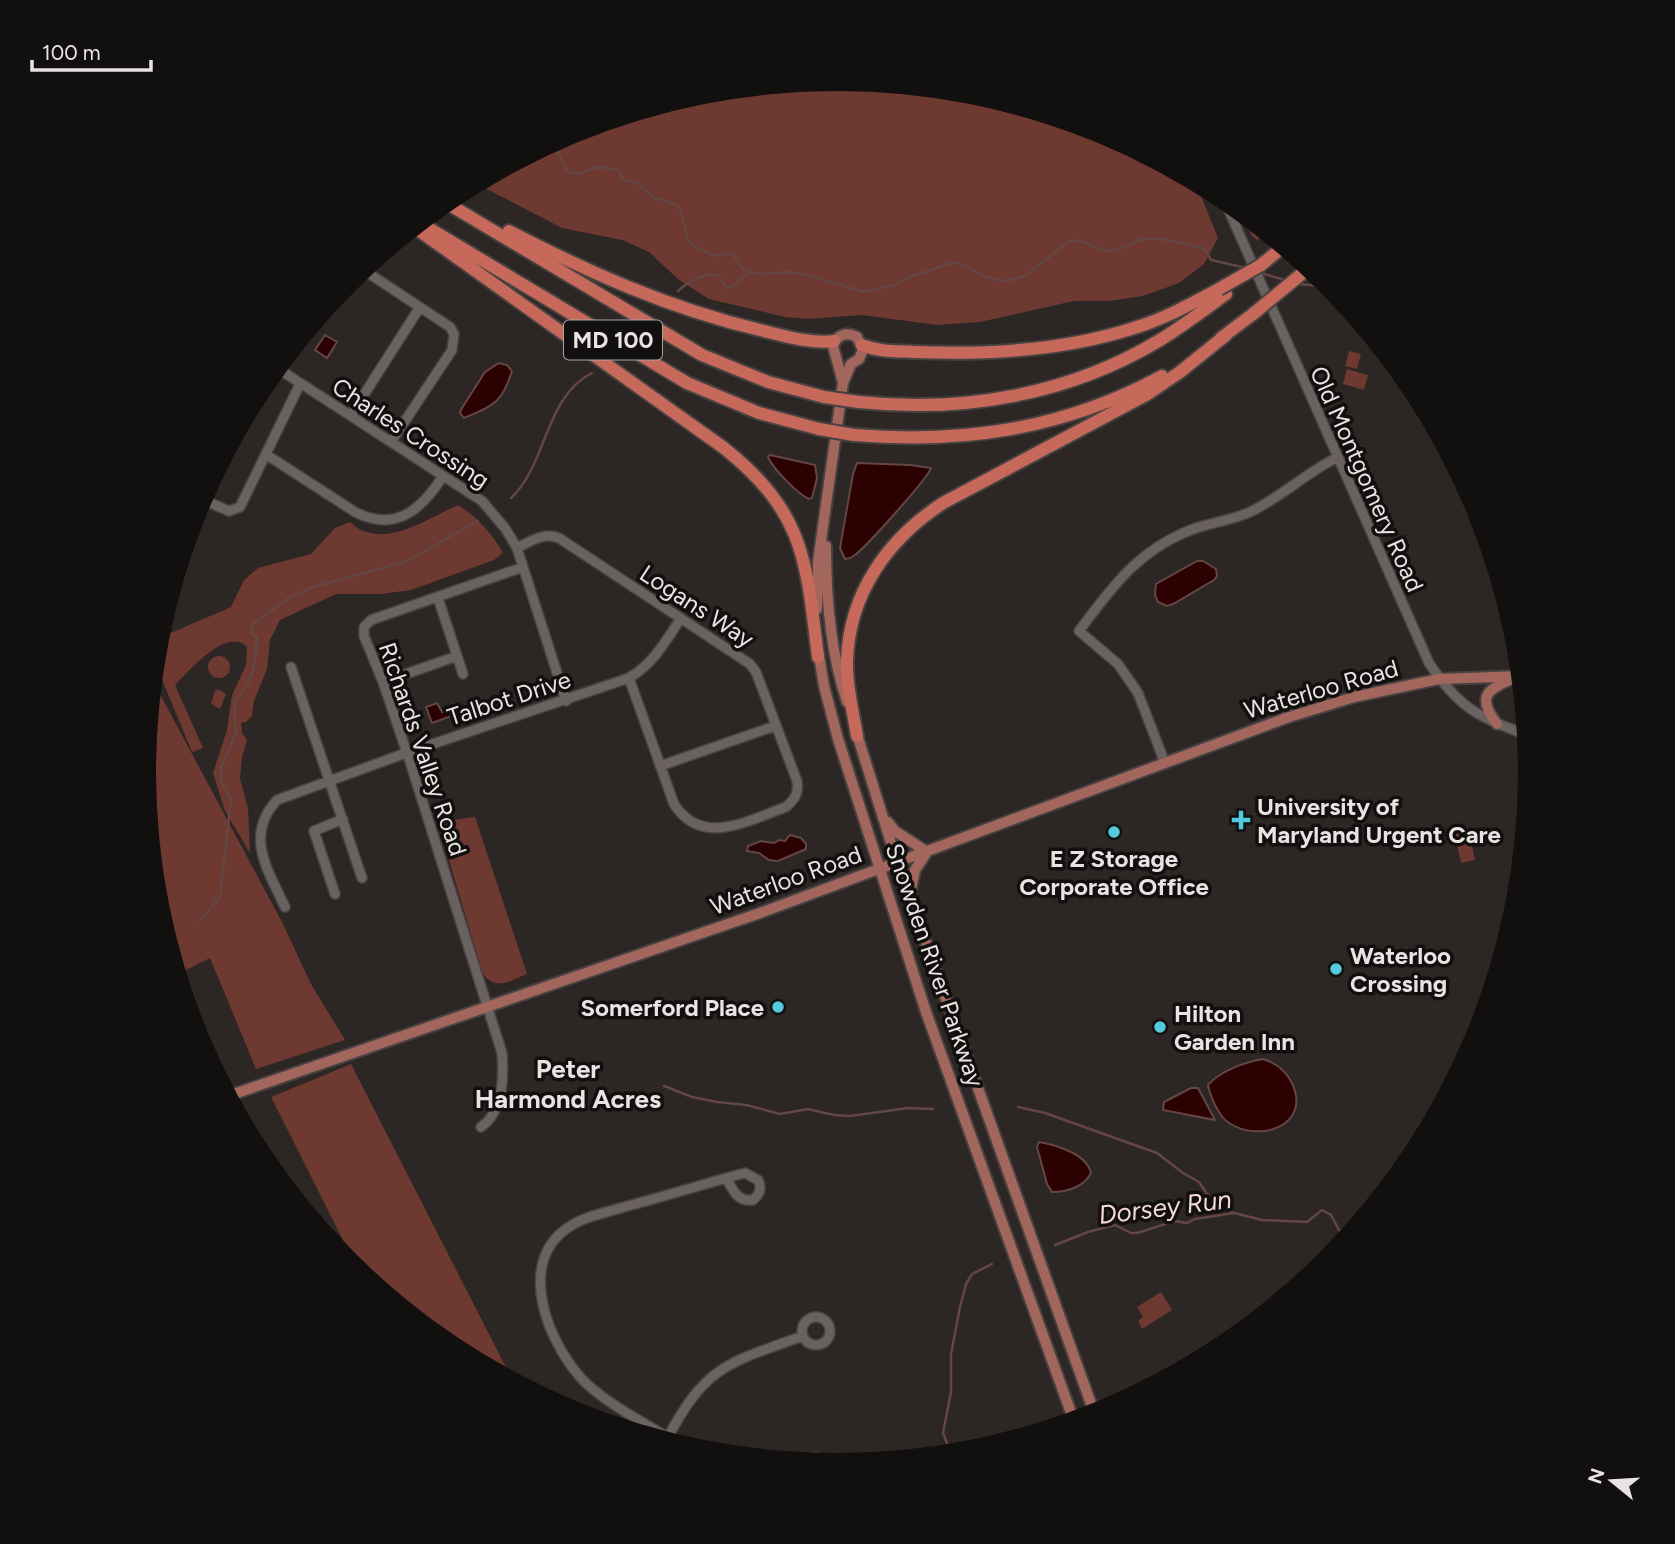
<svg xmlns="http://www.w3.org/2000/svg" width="1675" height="1544" font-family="Figtree,sans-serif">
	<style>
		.green { fill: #6e3930 }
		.water { fill: #2b0201; stroke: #644645; stroke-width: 2 }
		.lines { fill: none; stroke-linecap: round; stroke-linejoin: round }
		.stream { stroke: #644645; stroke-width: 2.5 }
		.minor-casing { stroke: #474241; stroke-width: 12 }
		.major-casing { stroke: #474241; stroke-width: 14 }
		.highway-casing { stroke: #474241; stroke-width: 16 }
		.minor { stroke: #6a6261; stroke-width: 9 }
		.major { stroke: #a2665d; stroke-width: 10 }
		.highway { stroke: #c7695a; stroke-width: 12 }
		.highway-bridge-casing { stroke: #474241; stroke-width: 16; stroke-linecap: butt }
		.highway-bridge { stroke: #c7695a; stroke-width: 12 }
		.poi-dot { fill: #54cade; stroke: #120f0f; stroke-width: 2.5 }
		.labels { text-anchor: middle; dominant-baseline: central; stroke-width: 7; stroke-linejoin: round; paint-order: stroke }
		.shield { fill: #120f0f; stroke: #a8a4a3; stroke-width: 2 }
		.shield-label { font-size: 23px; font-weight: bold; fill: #e9e4e3 }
		.street-label { font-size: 24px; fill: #e9e4e3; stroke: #120f0f }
		.poi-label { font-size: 24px; font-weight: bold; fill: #e9e4e3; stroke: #120f0f; text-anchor: start }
		.neighbourhood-label { font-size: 26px; font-weight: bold; fill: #e9e4e3; stroke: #120f0f }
		.water-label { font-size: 26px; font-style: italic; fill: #f3dad5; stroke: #120f0f }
	</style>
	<rect width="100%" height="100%" fill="#2c2624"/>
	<!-- green -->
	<path class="green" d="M 838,79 L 973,92 L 1103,132 L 1195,181 L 1218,238 L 1204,264 L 1179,283 L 1143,296 L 1109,301 L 1074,301 L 980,322 L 937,325 L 862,315 L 809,319 L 785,317 L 709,299 L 679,280 L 649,252 L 622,240 L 562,228 L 475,183 L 573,131 L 703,92 Z
		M 1245,214 L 1266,231 L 1257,240 L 1252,236 L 1243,216 Z
		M 1349,351 L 1361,354 L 1357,369 L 1345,366 Z
		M 1347,369 L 1368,375 L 1364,390 L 1343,384 Z
		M 458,505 C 477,517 492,533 503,553 L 494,560 L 411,590 L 381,594 L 336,594 L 280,620 L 270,640 L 267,669 L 254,701 L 252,716 L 246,722 L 241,723 L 242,733 L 247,740 L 242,757 L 240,779 L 248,808 L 250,853 L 225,811 L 213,773 L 227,730 L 232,695 L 246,665 L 247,647 C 227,626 188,672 175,685 L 203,748 L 192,752 L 155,663 L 157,639 L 231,607 L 244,580 L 258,568 L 311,554 L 335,528 L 350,522 C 354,525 359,530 364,531 C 395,543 430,517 458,505 Z
		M208 667a11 11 0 1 1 22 0a11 11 0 1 1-22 0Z
		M 153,681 L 282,922 L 311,984 L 345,1040 L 256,1069 L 210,958 L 178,974 L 157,907 L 144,772 Z
		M 218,689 L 226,694 L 220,709 L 211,704 L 215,691 Z
		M 436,816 L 451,820 L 475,817 L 527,974 C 510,981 494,992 482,972 Z
		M 1468,828 L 1475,860 L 1461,863 L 1454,831 Z
		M 351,1064 L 513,1381 L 452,1348 L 359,1272 L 271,1097 Z
		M 1161,1292 L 1172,1310 L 1142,1329 L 1138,1321 L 1143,1317 L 1137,1307 Z"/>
	<!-- water -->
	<path class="water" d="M 325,335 L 337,342 L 327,358 L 315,350 Z
		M 499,363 L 507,365 L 512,371 C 502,403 494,405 464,418 L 460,413 L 462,408 L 485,372 Z
		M 770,455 L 815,465 L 817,478 L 812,498 L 809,499 C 798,494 773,469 768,457 Z
		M 857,463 L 910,465 L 931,468 C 928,478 866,547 855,555 C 850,559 850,558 845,559 L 840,548 L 853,474 Z
		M 1197,561 L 1203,561 L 1216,569 L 1217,576 L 1214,580 L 1173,604 L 1167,606 L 1158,602 L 1155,595 L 1156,584 Z
		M 437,703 L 442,712 L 446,711 L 447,707 L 454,704 L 457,714 L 432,723 L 426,707 Z
		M 790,835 L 801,838 L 806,844 L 806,849 L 778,861 L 769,860 L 759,853 L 747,851 L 748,846 L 761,841 L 774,843 L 779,840 L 785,841 Z
		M 1263,1059 C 1276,1063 1286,1071 1292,1083 C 1312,1126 1259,1143 1229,1123 C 1219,1117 1210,1096 1208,1085 C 1220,1071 1245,1062 1263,1059 Z
		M 1191,1088 L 1198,1088 L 1215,1120 L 1163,1110 L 1164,1102 Z
		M 1039,1142 C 1056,1145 1087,1154 1091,1173 C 1084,1187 1067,1192 1052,1192 L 1047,1184 L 1037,1147 Z"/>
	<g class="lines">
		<!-- stream -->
		<path class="stream" d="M 553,142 L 566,169 L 571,173 L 577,174 L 599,167 L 618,170 L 624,180 L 637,183 L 653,197 L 677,205 L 681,212 L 688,241 L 695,247 L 715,256 L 732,253 L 742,268 L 749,272 L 761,274 L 788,272 L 804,274 L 864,292 L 895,285 L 907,278 L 954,262 L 966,266 L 983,276 L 1002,281 L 1012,280 L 1026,275 L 1071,240 C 1084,239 1095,250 1108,251 C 1122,251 1131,242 1144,239 C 1156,236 1186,244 1199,247 L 1205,249 L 1211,260 L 1242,267
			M 1264,274 L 1285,280
			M 1298,284 L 1332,287
			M 678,291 C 688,282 704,272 718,275 L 726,288 L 732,287 L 749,272
			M 511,498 C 547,465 545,396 592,373
			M 199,922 L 220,897 L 231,799 L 222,784 L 221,768 L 236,733 L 234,701 C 253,685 255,662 257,638 L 251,632 L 252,625 L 287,599 L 310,588 L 407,561 L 478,521
			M 664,1086 L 692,1097 L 717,1102 L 746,1105 L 780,1114 L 808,1109 L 834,1115 L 850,1116 L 908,1108 L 933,1109
			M 1018,1107 L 1045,1113 L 1157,1153 L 1183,1173 L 1199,1182 L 1207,1194 L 1233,1213
			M 1055,1245 L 1088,1232 L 1115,1225 L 1131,1233 L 1137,1233 L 1175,1221 L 1187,1223 L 1195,1219 L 1234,1213 L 1262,1220 L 1307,1222 L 1322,1210 L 1331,1215 L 1339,1230 L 1349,1236
			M 945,1455 L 948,1446 L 943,1433 L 951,1392 L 951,1354 L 960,1307 L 966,1284 L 972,1274 L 992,1264"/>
		<defs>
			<path id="minor" d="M 1222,195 L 1429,663 C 1459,708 1478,717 1527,735
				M 362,269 L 450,327 L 454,334 L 452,350 L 391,442
				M 277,368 L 482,501 L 505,528 L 517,548 L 566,701
				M 351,415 L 420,307
				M 267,455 L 355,512 C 396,533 422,509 443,476
				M 201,499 L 229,511 L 240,507 L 300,384
				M 517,548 C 531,541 544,532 559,538 L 750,664 L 756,672 L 797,781 C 799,793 795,799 786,807 C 749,820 702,848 674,804 L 629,678
				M 438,598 L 463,674
				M 291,667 L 362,878
				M 383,682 L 457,656
				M 1165,763 L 1138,693 L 1118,664 L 1079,631 C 1111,588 1137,552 1188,531 C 1208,523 1230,521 1250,512 C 1280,498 1306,473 1336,458
				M 660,766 L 775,726
				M 335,894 L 314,831 L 343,819
				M 285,907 C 268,870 244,836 277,800 L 406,753 L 629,678 C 653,664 666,641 681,618
				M 481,1127 C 503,1112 504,1078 502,1053 L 410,762 L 383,682 L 364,636 L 364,627 L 371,620 L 523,567
				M802 1331a14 14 0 1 1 28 0a14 14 0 1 1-28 0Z
				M 667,1439 C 706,1365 728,1363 803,1336
				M 682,1446 C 651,1426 615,1409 588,1385 C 550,1349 513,1263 569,1227 C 585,1216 605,1213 624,1207 C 658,1198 692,1188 726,1178 L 745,1173 L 758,1180 C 762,1188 760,1194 753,1200 C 737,1202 733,1190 726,1178
				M 806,1462 C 813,1455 822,1456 828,1464"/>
			<path id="major" d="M 826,546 C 826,598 830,652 847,702
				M 817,609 L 818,562 L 843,383 L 851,364 L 859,359 L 863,350 L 857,337 C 846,331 837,335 833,346 L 843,383
				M 818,650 L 824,686 L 838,739 L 926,1012 L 1074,1421
				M 1497,724 C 1478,699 1484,690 1512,679
				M 855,728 L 897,862 L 1095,1415
				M 888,822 L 895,831 L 927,852
				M 910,894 L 915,870 L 927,852
				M 228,1096 L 760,913 L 1289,717 L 1354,697 L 1439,679 L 1521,676"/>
			<path id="highway" d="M 445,202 L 702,355 L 768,382 L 824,397
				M 420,223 L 687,383 L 759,413 L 819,429
				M 414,227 L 724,448 C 805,513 806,560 818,657
				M 509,231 C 590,273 671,309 760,330 C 784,336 810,344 834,341
				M 1261,265 L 1284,246
				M 1221,338 L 1253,314
				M 862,345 C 879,352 897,351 915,352 C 988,355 1068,350 1137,327 C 1166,318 1193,303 1219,289
				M 859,402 C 963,413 1069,395 1160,340 C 1183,326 1204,310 1226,294
				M 854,435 C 964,444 1064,429 1162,376
				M 857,736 C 853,711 846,686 847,661 C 849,593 888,539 943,503 L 1146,395 L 1180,372 L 1226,335"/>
		</defs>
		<!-- minor casing -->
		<use href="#minor" class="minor-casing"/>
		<!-- major casing -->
		<use href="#major" class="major-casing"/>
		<!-- highway casing -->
		<use href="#highway" class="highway-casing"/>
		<!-- minor -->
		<use href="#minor" class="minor"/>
		<!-- major -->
		<use href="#major" class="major"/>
		<!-- highway -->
		<use href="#highway" class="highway"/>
		<defs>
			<path id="highway-bridge" d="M 1219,289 L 1261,265
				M 1253,314 L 1304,272
				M 824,397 L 859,402
				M 819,429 L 854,435"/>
		</defs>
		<!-- highway-bridge casing -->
		<use href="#highway-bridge" class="highway-bridge-casing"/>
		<!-- highway-bridge -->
		<use href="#highway-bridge" class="highway-bridge"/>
	</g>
	<!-- markers -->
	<g class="poi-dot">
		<path d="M1237.5 809.5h7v7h7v7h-7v7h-7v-7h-7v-7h7z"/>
		<circle cx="1114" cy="832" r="7"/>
		<circle cx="1336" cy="969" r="7"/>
		<circle cx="778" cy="1007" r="7"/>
		<circle cx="1160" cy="1027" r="7"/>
	</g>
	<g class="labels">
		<!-- shield labels -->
		<rect class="shield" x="564" y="320.5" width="98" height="39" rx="5"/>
		<g class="shield-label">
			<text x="613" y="340">MD 100</text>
		</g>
		<!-- street labels -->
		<g class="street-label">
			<text transform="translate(411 433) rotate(33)">Charles Crossing</text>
			<text transform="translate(1367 479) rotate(66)">Old Montgomery Road</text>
			<text transform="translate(697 606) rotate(33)">Logans Way</text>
			<text transform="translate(1321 689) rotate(-16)">Waterloo Road</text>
			<text transform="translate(509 698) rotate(-18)">Talbot Drive</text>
			<text transform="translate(423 749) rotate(71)">Richards Valley Road</text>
			<text transform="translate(786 880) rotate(-20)">Waterloo Road</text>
			<text transform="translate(935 965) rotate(71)">Snowden River Parkway</text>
		</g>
		<!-- poi labels -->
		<g class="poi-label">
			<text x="1257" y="806">University of<tspan x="1257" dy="28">Maryland Urgent Care</tspan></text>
			<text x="1114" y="858" text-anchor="middle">E Z Storage<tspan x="1114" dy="28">Corporate Office</tspan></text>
			<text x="1350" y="955">Waterloo<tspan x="1350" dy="28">Crossing</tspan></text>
			<text x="764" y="1007" text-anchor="end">Somerford Place</text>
			<text x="1174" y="1013">Hilton<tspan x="1174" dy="28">Garden Inn</tspan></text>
		</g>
		<!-- neighbourhood labels -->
		<g class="neighbourhood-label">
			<text x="568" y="1069">Peter<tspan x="568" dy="30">Harmond Acres</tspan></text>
		</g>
		<!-- water labels -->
		<g class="water-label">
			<text transform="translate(1165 1207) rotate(-7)">Dorsey Run</text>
		</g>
	</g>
	<!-- crop -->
	<path d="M0 0H1675V1544H0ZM156 772a681 681 0 1 1 1362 0a681 681 0 1 1-1362 0Z" fill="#120f0f" fill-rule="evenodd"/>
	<!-- north arrow -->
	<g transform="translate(1612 1481) rotate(288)" stroke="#120f0f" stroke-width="5" paint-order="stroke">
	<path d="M0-5L12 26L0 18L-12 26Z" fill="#e9e4e3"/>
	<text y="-10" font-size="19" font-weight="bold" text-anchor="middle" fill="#e9e4e3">N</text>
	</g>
	<!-- scale -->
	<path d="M32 60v10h119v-10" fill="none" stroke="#e9e4e3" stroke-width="3.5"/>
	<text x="42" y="60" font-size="21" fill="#e9e4e3" stroke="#120f0f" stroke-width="5" paint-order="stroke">100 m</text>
</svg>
